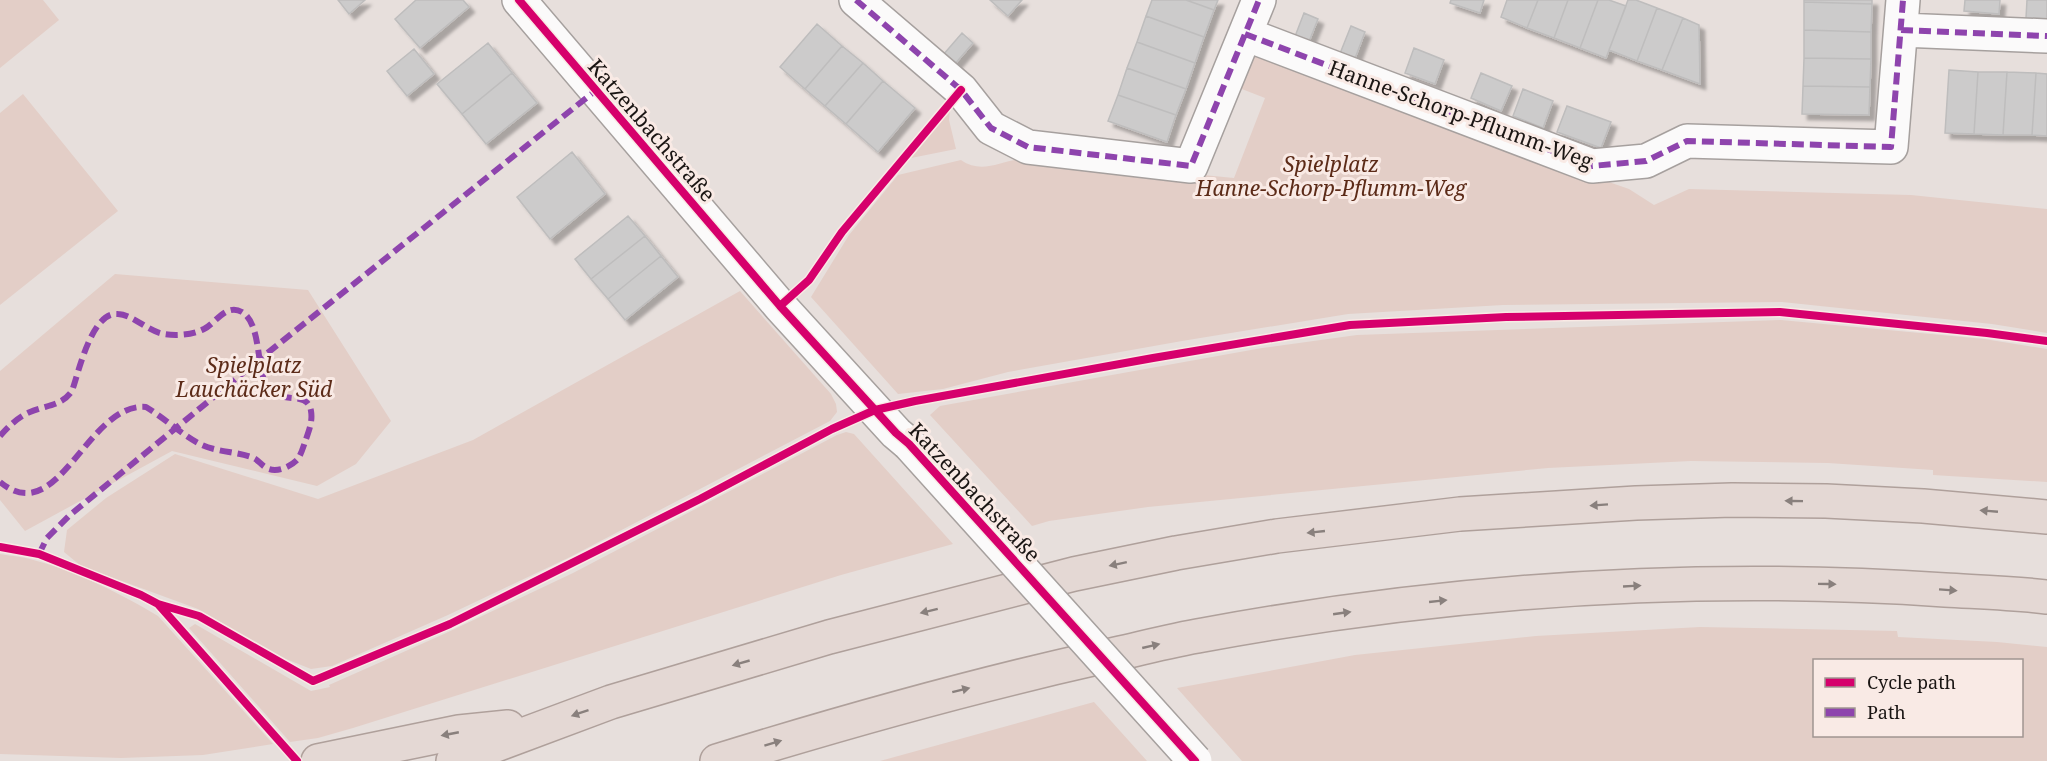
<svg xmlns="http://www.w3.org/2000/svg" width="2047" height="761" font-family="'Noto Serif',serif">
	<style>
		.green { fill: #e3cec7; fill-rule: evenodd }
		.building { fill: #cccbcb; stroke: #bebdbd; stroke-width: 1.5; filter: url(#shadow) }
		.lines { fill: none; stroke-linecap: round; stroke-linejoin: round }
		.minor-casing { stroke: #a6a09e; stroke-width: 36 }
		.highway-casing { stroke: #afa09b; stroke-width: 36 }
		.minor { stroke: #fbfafa; stroke-width: 33 }
		.highway { stroke: #e4d8d4; stroke-width: 33 }
		.minor-bridge-casing { stroke: #a6a09e; stroke-width: 36; stroke-linecap: butt }
		.minor-bridge { stroke: #fbfafa; stroke-width: 33 }
		.quiet { stroke: #8e44ad; stroke-width: 6; stroke-dasharray: 12 6; stroke-linecap: butt }
		.cycleway-casing { stroke: #f9eae5; stroke-width: 11 }
		.cycleway { stroke: #d6006c; stroke-width: 8 }
		.oneway { fill: #89807d }
		.labels { text-anchor: middle; dominant-baseline: central; stroke-width: 6; stroke-linejoin: round; paint-order: stroke }
		.street-label { font-size: 21px; fill: #1a1513; stroke: #f9eae5 }
		.park-label { font-size: 21px; font-style: italic; fill: #5c2b18; stroke: #f9eae5 }
	</style>
	<defs>
		<filter id="shadow"><feDropShadow dx="5.5" dy="5.5" stdDeviation="1.5" flood-color="#0004"/></filter>
	</defs>
	<rect width="100%" height="100%" fill="#e7dfdc"/>
	<!-- green -->
	<path class="green" d="M 0,0 L 43,0 L 59,20 L 0,68 Z
		M 1254,51 L 1528,154 L 1629,189 L 1654,205 L 1689,189 L 1911,195 L 2047,209 L 2047,333 L 1992,324 L 1782,302 L 1503,305 L 1348,314 L 1182,341 L 1008,372 L 943,389 L 898,394 L 811,297 L 849,235 L 898,175 L 961,160 C 984,176 1003,158 1027,159 C 1096,162 1165,172 1234,178 L 1265,98 L 1234,86 Z
		M 23,94 L 118,211 L 0,305 L 0,113 Z
		M 950,110 L 949,120 L 956,149 L 911,158 Z
		M 115,274 L 308,290 L 391,421 L 356,464 L 317,486 L 172,451 L 25,531 L 0,500 L 0,371 Z
		M 740,291 L 831,394 L 836,404 L 837,412 L 830,421 L 570,557 L 448,615 L 332,666 L 311,669 L 286,659 L 198,609 L 81,566 L 64,552 L 67,530 L 106,498 L 175,454 L 318,499 L 473,440 Z
		M 1781,320 L 1984,339 L 2047,349 L 2047,482 L 1933,475 L 1933,470 L 1828,463 L 1691,461 L 1548,468 L 1148,507 L 1049,521 L 1032,526 L 930,415 L 940,406 L 1262,348 L 1357,335 Z
		M 846,432 L 854,434 L 953,544 L 841,575 L 353,728 L 318,738 L 290,742 L 189,628 L 195,624 L 311,691 L 330,687 L 329,685 L 444,634 L 573,573 L 837,435 Z
		M 0,554 C 12,556 25,557 37,561 C 74,570 125,596 158,616 L 273,744 L 203,755 L 121,758 L 0,754 Z
		M 1700,627 L 1897,631 L 1898,637 L 1997,642 L 2047,647 L 2047,761 L 1242,761 L 1177,688 L 1355,655 L 1536,636 ZM 1814,660 L 2022,660 L 2022,736 L 1814,736 Z
		M 1094,702 L 1147,761 L 880,761 Z"/>
	<!-- building -->
	<path class="building" d="M 338,0 L 365,0 L 349,14 Z
		M 416,0 L 463,0 L 469,7 L 420,48 L 395,19 Z
		M 990,0 L 1022,0 L 1008,16 Z
		M 1152,0 L 1186,0 L 1214,10 L 1204,37 L 1146,16 Z
		M 1186,0 L 1218,0 L 1214,10 Z
		M 1451,0 L 1484,0 L 1480,13 L 1450,3 Z
		M 1507,0 L 1538,0 L 1527,28 L 1501,17 Z
		M 1538,0 L 1568,0 L 1554,38 L 1527,28 Z
		M 1568,0 L 1598,0 L 1580,48 L 1554,38 Z
		M 1598,0 L 1609,0 L 1626,6 L 1606,58 L 1580,48 Z
		M 1628,0 L 1636,0 L 1657,8 L 1637,61 L 1609,50 Z
		M 1804,0 L 1872,0 L 1872,4 L 1804,2 Z
		M 1965,0 L 2000,0 L 1999,14 L 1964,11 Z
		M 2027,0 L 2047,0 L 2047,19 L 2026,18 Z
		M 1804,2 L 1872,4 L 1871,32 L 1804,30 Z
		M 1657,8 L 1683,18 L 1662,70 L 1637,61 Z
		M 1304,13 L 1318,19 L 1308,44 L 1294,39 Z
		M 1146,16 L 1204,37 L 1195,63 L 1137,42 Z
		M 1683,18 L 1699,25 L 1700,84 L 1662,70 Z
		M 817,24 L 842,46 L 805,89 L 780,67 Z
		M 1351,26 L 1365,32 L 1354,61 L 1339,56 Z
		M 1804,30 L 1871,32 L 1871,59 L 1804,58 Z
		M 962,33 L 973,43 L 954,65 L 943,55 Z
		M 1137,42 L 1195,63 L 1186,89 L 1127,68 Z
		M 488,43 L 512,73 L 462,114 L 437,84 Z
		M 842,46 L 863,63 L 825,106 L 805,89 Z
		M 1414,48 L 1444,60 L 1435,84 L 1405,73 Z
		M 414,49 L 434,74 L 407,96 L 387,71 Z
		M 1804,58 L 1871,59 L 1870,87 L 1803,86 Z
		M 863,63 L 883,81 L 846,124 L 825,106 Z
		M 1127,68 L 1186,89 L 1176,115 L 1118,95 Z
		M 1949,70 L 1978,72 L 1974,134 L 1945,133 Z
		M 1978,72 L 2007,72 L 2003,135 L 1974,134 Z
		M 2007,72 L 2036,73 L 2032,135 L 2003,135 Z
		M 512,73 L 537,103 L 486,144 L 462,114 Z
		M 1481,73 L 1512,86 L 1501,111 L 1471,98 Z
		M 2036,73 L 2047,74 L 2047,136 L 2032,135 Z
		M 883,81 L 915,108 L 878,152 L 846,124 Z
		M 1803,86 L 1870,87 L 1869,115 L 1802,114 Z
		M 1523,89 L 1553,101 L 1543,128 L 1513,116 Z
		M 1118,95 L 1176,115 L 1167,142 L 1108,121 Z
		M 1567,106 L 1611,122 L 1601,148 L 1557,132 Z
		M 572,152 L 605,194 L 550,239 L 517,197 Z
		M 628,216 L 645,236 L 591,279 L 575,259 Z
		M 645,236 L 661,256 L 608,299 L 591,279 Z
		M 661,256 L 678,277 L 625,320 L 608,299 Z"/>
	<g class="lines">
		<defs>
			<path id="minor" d="M 519,0 L 780,306 L 896,433 L 909,444
				M 856,0 L 961,90 L 991,128 L 1028,147 L 1191,166 L 1259,0
				M 1901,30 L 2047,36
				M 1245,34 L 1592,166 L 1646,161 L 1687,141 L 1891,147 L 1903,0"/>
			<path id="highway" d="M 318,761 L 459,732 L 508,727
				M 453,761 L 611,702 L 829,637 L 1074,574 L 1176,553 L 1277,536 L 1460,514 L 1636,503 L 1732,500 L 1826,501 L 1923,506 L 2047,517
				M 717,761 C 843,722 968,687 1097,658 C 1132,651 1167,641 1203,635 C 1447,590 1697,573 1945,590 C 1979,592 2013,593 2047,597"/>
		</defs>
		<!-- minor casing -->
		<use href="#minor" class="minor-casing"/>
		<!-- highway casing -->
		<use href="#highway" class="highway-casing"/>
		<!-- minor -->
		<use href="#minor" class="minor"/>
		<!-- highway -->
		<use href="#highway" class="highway"/>
		<defs>
			<path id="minor-bridge" d="M 909,444 L 1195,761"/>
		</defs>
		<!-- minor-bridge casing -->
		<use href="#minor-bridge" class="minor-bridge-casing"/>
		<!-- minor-bridge -->
		<use href="#minor-bridge" class="minor-bridge"/>
		<!-- quiet -->
		<path class="quiet" d="M 856,0 L 961,90 L 991,128 L 1028,147 L 1191,166 L 1259,0
			M 1901,30 L 2047,36
			M 1245,34 L 1592,166 L 1646,161 L 1687,141 L 1891,147 L 1903,0
			M 0,436 C 9,426 18,417 30,412 C 46,405 62,406 72,391 C 79,371 92,311 118,314 C 134,315 147,331 164,334 C 176,336 192,335 204,329 C 216,323 226,303 242,312 C 260,323 257,362 264,380 C 275,410 307,387 311,411 C 313,422 308,433 305,442 C 303,448 301,454 298,459 C 291,467 275,474 265,467 C 260,464 258,459 251,457 C 234,451 214,452 198,443 C 180,433 164,418 146,407 C 87,402 59,531 0,482
			M 39,554 L 47,538 L 70,515 L 260,359 L 595,91"/>
		<defs>
			<path id="cycleway" d="M 519,0 L 780,306 L 896,433 L 909,444 L 1195,761
				M 780,306 L 809,280 L 842,232 L 961,90
				M 0,547 L 39,554 L 141,595 L 158,604 L 199,616 L 313,681 L 450,624 L 700,499 L 832,429 L 875,410 L 915,401 L 1153,358 L 1350,325 L 1506,317 L 1780,312 L 1987,333 L 2047,341
				M 158,604 L 297,761"/>
		</defs>
		<!-- cycleway casing -->
		<use href="#cycleway" class="cycleway-casing"/>
		<!-- cycleway -->
		<use href="#cycleway" class="cycleway"/>
	</g>
	<!-- one-way arrows -->
	<defs><path id="oneway-solid" d="M-6-.8H1V-3.2L6.5 0L1 3.2V.8H-6Z" transform="scale(1.5)"/></defs>
	<g class="oneway">
		<use href="#oneway-solid" transform="translate(1794 501) rotate(-179)"/>
		<use href="#oneway-solid" transform="translate(1599 505) rotate(176)"/>
		<use href="#oneway-solid" transform="translate(1989 511) rotate(-175)"/>
		<use href="#oneway-solid" transform="translate(1316 532) rotate(174)"/>
		<use href="#oneway-solid" transform="translate(1118 564) rotate(168)"/>
		<use href="#oneway-solid" transform="translate(1827 584) rotate(1)"/>
		<use href="#oneway-solid" transform="translate(1632 586) rotate(-3)"/>
		<use href="#oneway-solid" transform="translate(1948 590) rotate(4)"/>
		<use href="#oneway-solid" transform="translate(1438 601) rotate(-6)"/>
		<use href="#oneway-solid" transform="translate(929 611) rotate(166)"/>
		<use href="#oneway-solid" transform="translate(1342 613) rotate(-8)"/>
		<use href="#oneway-solid" transform="translate(1151 646) rotate(-13)"/>
		<use href="#oneway-solid" transform="translate(741 663) rotate(164)"/>
		<use href="#oneway-solid" transform="translate(961 690) rotate(-14)"/>
		<use href="#oneway-solid" transform="translate(580 713) rotate(161)"/>
		<use href="#oneway-solid" transform="translate(450 734) rotate(169)"/>
		<use href="#oneway-solid" transform="translate(773 743) rotate(-17)"/>
	</g>
	<g class="labels">
		<!-- street labels -->
		<g class="street-label">
			<text transform="translate(1461 114) rotate(20)">Hanne-Schorp-Pflumm-Weg</text>
			<text transform="translate(652 130) rotate(49)">Katzenbachstraße</text>
			<text transform="translate(975 492) rotate(47)">Katzenbachstraße</text>
		</g>
		<!-- park labels -->
		<g class="park-label">
			<text x="1331" y="164">Spielplatz<tspan x="1331" dy="24">Hanne-Schorp-Pflumm-Weg</tspan></text>
			<text x="254" y="365">Spielplatz<tspan x="254" dy="24">Lauchäcker Süd</tspan></text>
		</g>
	</g>
	<!-- legend -->
	<rect x="1813" y="659" width="210" height="78" fill="#f9eae5" stroke="#a09591" stroke-width="1.5"/>
	<rect x="1825" y="678" width="30" height="9" fill="#d6006c" stroke="#a09591" stroke-width="1.5"/>
	<text x="1867" y="689" font-size="18" fill="#1a1513">Cycle path</text>
	<rect x="1825" y="708" width="30" height="9" fill="#8e44ad" stroke="#a09591" stroke-width="1.5"/>
	<text x="1867" y="719" font-size="18" fill="#1a1513">Path</text>
</svg>
